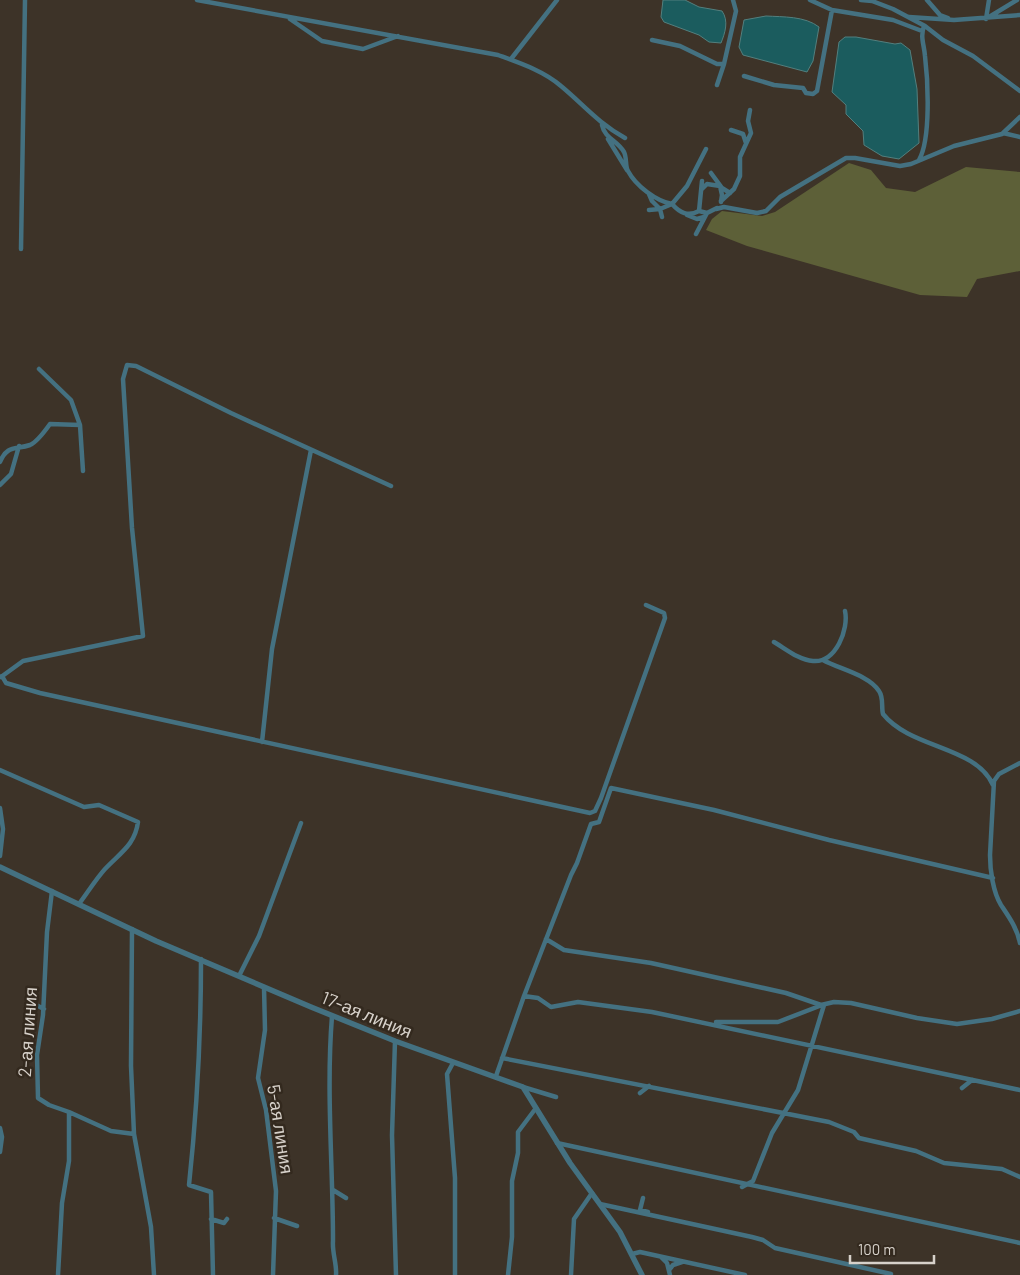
<svg xmlns="http://www.w3.org/2000/svg" width="1020" height="1275" font-family="Barlow,sans-serif">
	<style>
		.green { fill: #5d6038 }
		.water { fill: #1b5c5e; stroke: #537f7e }
		.lines { fill: none; stroke-linecap: round; stroke-linejoin: round }
		.minor { stroke: #447181; stroke-width: 4.5 }
		.tertiary { stroke: #447181; stroke-width: 5.5 }
		.labels { text-anchor: middle; dominant-baseline: central; stroke-width: 5; stroke-linejoin: round; paint-order: stroke }
		.street-label { font-size: 18px; fill: #d7d1ca; stroke: #33291e }
	</style>
	<rect width="100%" height="100%" fill="#3d3328"/>
	<!-- green -->
	<path class="green" d="M 849,163 L 871,170 L 886,188 L 915,192 L 966,167 L 1020,172 L 1020,271 L 977,279 L 967,297 L 920,295 L 747,246 L 706,230 L 712,219 L 722,211 L 762,216 L 775,212 Z"/>
	<!-- water -->
	<path class="water" d="M 663,0 L 685,0 L 699,7 L 722,11 C 729,21 725,33 721,43 L 709,42 L 699,35 L 664,22 L 661,17 Z
		M 766,16 C 783,17 805,16 819,27 L 813,61 L 807,72 L 743,55 L 739,47 L 744,20 Z
		M 845,37 L 856,37 L 895,44 L 901,43 L 910,50 L 917,89 L 919,143 L 899,159 L 882,156 L 864,145 L 863,131 L 846,114 L 846,105 L 832,92 L 839,42 Z"/>
	<g class="lines">
		<!-- minor -->
		<path class="minor" d="M 197,0 L 498,55 C 520,63 544,71 561,86 C 585,106 597,122 625,138
			M 810,0 L 832,10 L 893,20 L 922,31
			M 861,0 L 872,1 L 893,9 L 925,26 L 943,40 L 973,56 L 1020,91
			M 927,0 L 940,15 L 948,18
			M 909,17 L 954,20 L 1020,15
			M 989,17 L 1017,0
			M 290,19 L 322,41 L 363,49 L 398,36
			M 986,19 L 989,0
			M 652,40 L 680,46 L 717,64 L 724,64 L 736,11 L 733,0
			M 511,59 L 557,0
			M 744,76 L 774,85 L 803,88 L 806,93 L 813,94 L 817,91 L 832,10
			M 717,85 L 724,64
			M 602,125 C 605,139 617,140 624,152 C 627,158 625,166 628,171 C 636,186 656,201 672,204 L 687,186 L 706,149
			M 731,130 L 743,134 L 746,143
			M 1003,133 L 1020,137
			M 608,139 L 627,170
			M 919,160 C 931,139 928,81 925,56 C 924,44 920,37 924,26
			M 711,173 L 722,188 L 730,193
			M 702,189 L 707,184 L 720,186 L 722,195 L 721,202
			M 649,194 L 652,201 L 660,209 L 672,204 C 680,213 688,217 699,211 L 702,181
			M 721,201 L 734,189 L 740,176 L 740,157 L 751,133 L 748,121 L 750,110
			M 716,209 L 724,207 L 757,213 L 766,211 L 780,197 L 846,158 L 855,158 L 900,166 L 911,164 L 954,146 L 1002,134 L 1020,117
			M 649,210 L 660,209 L 662,217
			M 699,211 L 707,213 L 717,208
			M 687,215 L 697,219 L 704,217
			M 696,234 L 707,213
			M 21,249 L 25,0
			M 80,425 L 83,471
			M 0,462 C 7,445 15,450 30,445 C 37,442 45,431 50,424 L 80,425 L 71,400 L 39,369
			M 0,485 L 11,474 L 19,446
			M 774,642 C 786,649 799,660 813,661 C 836,663 849,629 845,611
			M 823,660 C 839,669 869,675 879,691 C 884,698 881,707 883,714 C 911,749 976,746 993,785
			M 2,676 L 6,683 L 40,693 L 590,813 L 595,811 L 601,798 L 665,618 L 664,613 L 646,605
			M 1,677 L 23,661 L 143,636 L 132,528 L 123,379 L 127,365 L 136,366 L 231,413 L 391,486
			M 262,742 L 272,649 L 311,450
			M 1020,763 L 999,774 L 994,781 L 990,855 C 990,870 993,892 1001,905 C 1009,917 1017,928 1020,943
			M 0,770 L 84,807 L 99,805 L 138,822 C 135,845 120,853 105,869 C 96,879 88,892 79,904
			M 0,808 L 3,829 L 0,856
			M 52,891 L 47,932 L 43,1015 L 37,1055 L 38,1098 L 49,1105 L 69,1112 L 69,1161 L 62,1203 L 58,1275
			M 132,929 L 131,1066 L 134,1134 L 151,1227 L 154,1275
			M 546,939 L 564,950 L 651,963 L 786,993 L 821,1005 L 834,1002 L 851,1003 L 917,1018 L 957,1024 L 992,1019 L 1020,1011
			M 201,959 C 201,1034 197,1110 189,1185 L 211,1192 L 213,1275
			M 239,976 L 259,936 L 301,823
			M 264,987 L 265,1030 L 258,1078 L 266,1110 L 276,1191 L 273,1275
			M 524,996 L 538,998 L 551,1007 L 578,1002 L 652,1012 L 1020,1090
			M 30,1002 L 44,1009
			M 332,1016 C 326,1091 333,1166 333,1241 C 332,1253 337,1264 336,1275
			M 716,1022 L 778,1022 L 822,1005
			M 395,1041 L 392,1135 L 396,1275
			M 502,1058 L 829,1122 L 854,1132 L 859,1138 L 916,1151 L 944,1163 L 1002,1169 L 1020,1177
			M 453,1063 L 447,1074 L 455,1178 L 455,1275
			M 496,1076 L 524,996 L 571,875 L 577,863 L 591,824 L 599,822 L 611,788 L 714,810 L 829,840 L 993,878
			M 523,1087 L 556,1097
			M 962,1088 L 972,1080
			M 640,1093 L 649,1086
			M 69,1112 L 111,1131 L 134,1134
			M 0,1128 L 2,1137 L 0,1152
			M 557,1143 L 1020,1243
			M 742,1187 L 753,1181 L 772,1133 L 798,1090 L 824,1005
			M 333,1190 L 346,1198
			M 643,1198 L 640,1210 L 648,1212
			M 600,1204 L 752,1237 L 763,1240 L 775,1248 L 891,1274
			M 274,1218 L 297,1226
			M 211,1219 L 224,1223 L 227,1219
			M 632,1254 L 640,1252 L 745,1275
			M 661,1257 L 667,1263 L 670,1275
			M 669,1270 L 673,1265 L 682,1262
			M 508,1275 L 512,1237 L 512,1181 L 518,1153 L 518,1132 L 536,1108
			M 571,1275 L 574,1219 L 592,1193"/>
		<!-- tertiary -->
		<path class="tertiary" d="M 0,867 L 156,941 L 311,1007 L 395,1041 L 523,1087 L 570,1163 L 620,1232 L 642,1275"/>
	</g>
	<g class="labels">
		<!-- street labels -->
		<g class="street-label">
			<text transform="translate(367 1014) rotate(22)">17-ая линия</text>
			<text transform="translate(27 1032) rotate(-86)">2-ая линия</text>
			<text transform="translate(281 1129) rotate(81)">5-ая линия</text>
		</g>
	</g>
	<!-- scale -->
	<path d="M850 1255v8h84v-8" fill="none" stroke="#d7d1ca" stroke-width="2.5"/>
	<text x="858" y="1255" font-size="15" fill="#d7d1ca" stroke="#33291e" stroke-width="4" paint-order="stroke">100 m</text>
</svg>
